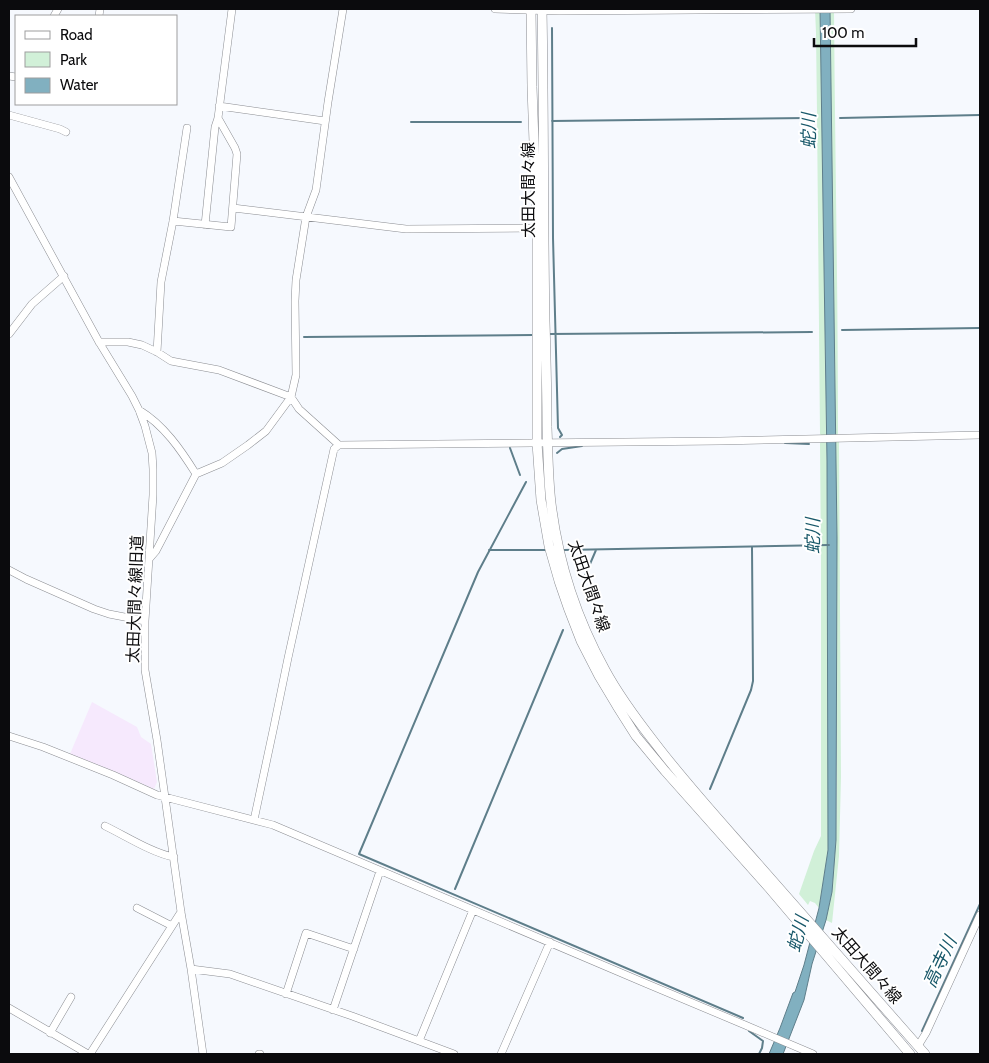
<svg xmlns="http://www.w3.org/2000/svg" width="989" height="1063" font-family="Cabin,'Noto Sans JP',sans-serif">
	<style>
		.commercial { fill: #f6e9fd }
		.green { fill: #d1f0d8 }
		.water { fill: #81b0c0; stroke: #5e7e8a }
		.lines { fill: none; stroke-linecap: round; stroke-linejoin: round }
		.stream { stroke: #5e7e8a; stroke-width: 2 }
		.minor-casing { stroke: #8b8d92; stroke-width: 8 }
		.major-casing { stroke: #8b8d92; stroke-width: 10 }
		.minor { stroke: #fff; stroke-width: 7 }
		.major { stroke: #fff; stroke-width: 9 }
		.labels { text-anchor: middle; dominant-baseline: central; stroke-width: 4; stroke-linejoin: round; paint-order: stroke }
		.street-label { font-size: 16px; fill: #0b0b0d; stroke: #fff }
		.water-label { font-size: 18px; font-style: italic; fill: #18586a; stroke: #fff }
	</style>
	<rect width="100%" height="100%" fill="#f6f9fe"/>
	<!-- commercial -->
	<path class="commercial" d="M 92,702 L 137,727 L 141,737 L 151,744 L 157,782 L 154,789 L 118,773 L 70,754 Z"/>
	<!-- green -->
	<path class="green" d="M 815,9 L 820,9 L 827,461 L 828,753 L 828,850 L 819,908 L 815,903 L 810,901 L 808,905 L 799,894 L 814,851 L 821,836 L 821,560 L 820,443 L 821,442 L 821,435 L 820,434 L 817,114 L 816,33 Z
		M 830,9 L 834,9 C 835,151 838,292 838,434 L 837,435 L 837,442 L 839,442 L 841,777 L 839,856 L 832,923 L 826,920 L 832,892 L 836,840 L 837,779 L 837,538 Z"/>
	<!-- water -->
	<path class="water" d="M 820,9 L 830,9 L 837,538 L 836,840 L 832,892 L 826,920 L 812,964 L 804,1000 L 783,1054 L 769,1054 L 780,1028 L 793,993 L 795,992 L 804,965 L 819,908 L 828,850 L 827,461 Z"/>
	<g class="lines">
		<!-- stream -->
		<path class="stream" d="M 552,28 L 553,238 L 558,428 L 562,435 L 560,437
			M 840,118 L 980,115
			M 552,121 L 807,118
			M 411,122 L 521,122
			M 842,330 L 980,328
			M 549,334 L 812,332
			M 304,337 L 534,335
			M 785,443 L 809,444
			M 510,448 L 520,475
			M 557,453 L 562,449 L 582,446
			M 526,482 L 478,572 L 359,854 L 743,1018
			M 489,550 L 546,550
			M 564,550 L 829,545
			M 584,578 L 596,550
			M 710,789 L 751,690 L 753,681 L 752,547
			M 455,889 L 563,630
			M 749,1031 L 763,1041 L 762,1048 L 759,1054
			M 922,1031 L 980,904"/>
		<defs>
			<path id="minor" d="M 495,9 L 559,11 L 851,9
				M 54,16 L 58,9
				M 99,16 L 100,9
				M 9,76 L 16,77
				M 219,106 L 325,121
				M 9,115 L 60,129 L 66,132
				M 9,177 L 99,342 L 132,396 L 139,410 L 145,426 L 152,453 L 153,469 L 153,495 L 145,621 L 145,670 L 157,740 L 181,912 L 191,969 L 203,1054
				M 233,208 L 406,229 L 537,228
				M 173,221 L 231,227 L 237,154 L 235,148 L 218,118
				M 205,225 L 215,127 L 218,118 L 232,9
				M 9,334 L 32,304 L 64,276
				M 99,342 L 128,342 L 142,345 L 157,352 L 171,361 L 219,370 L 291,397 L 299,409 L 339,445 L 720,441 L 980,435
				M 157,352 L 161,282 L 173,221 L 187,128
				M 139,410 C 164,425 181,450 196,474
				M 150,558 L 156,551 L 196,474 L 222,463 L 248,445 L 266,431 L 291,397 L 296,375 L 295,301 L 296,280 L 306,217 L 316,190 L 328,102 L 343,9
				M 9,570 L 26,579 L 94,609 L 109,614 L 145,621
				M 9,736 L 43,747 L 113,775 L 157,795 L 273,825 L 645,983 L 745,1025 L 813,1054
				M 254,820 L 274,726 L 288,658 L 334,449 L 339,445
				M 105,826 C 124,835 154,854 174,857
				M 137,908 L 172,926
				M 191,969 L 230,974 L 352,1016 L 454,1054
				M 286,994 L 306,933 L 354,949
				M 9,1008 L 88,1054
				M 333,1010 L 380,871
				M 50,1033 L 71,997
				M 419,1041 L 473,910
				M 918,1046 L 926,1033 L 980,915
				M 90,1054 L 181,912
				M 259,1054 L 260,1054
				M 501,1054 L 550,942"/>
			<path id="major" d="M 531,9 L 532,87 L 537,226 L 537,443 L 541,500 L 549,546 L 559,581 L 569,610 L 581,641 L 599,676 L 617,706 L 636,736 L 665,771 L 770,889 L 910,1054
				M 542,9 C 544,113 543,217 545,321 C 546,356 547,391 547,427 C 548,452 548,478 551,503 C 558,561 577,619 605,670 C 619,696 637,720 655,743 C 687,785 723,824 758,864 C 814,927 869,991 925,1054"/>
		</defs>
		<!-- minor casing -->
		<use href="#minor" class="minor-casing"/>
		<!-- major casing -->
		<use href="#major" class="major-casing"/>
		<!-- minor -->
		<use href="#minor" class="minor"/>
		<!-- major -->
		<use href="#major" class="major"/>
	</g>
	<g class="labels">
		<!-- street labels -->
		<g class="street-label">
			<text transform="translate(528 190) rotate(-90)">太田大間々線</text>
			<text transform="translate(589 586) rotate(71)">太田大間々線</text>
			<text transform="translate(135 599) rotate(-88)">太田大間々線旧道</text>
			<text transform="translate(867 965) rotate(49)">太田大間々線</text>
		</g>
		<!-- water labels -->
		<g class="water-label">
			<text transform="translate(809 131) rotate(-90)">蛇川</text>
			<text transform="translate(813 536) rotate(-90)">蛇川</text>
			<text transform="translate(798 934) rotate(-75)">蛇川</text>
			<text transform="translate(940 962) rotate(-65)">高寺川</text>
		</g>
	</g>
	<!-- border -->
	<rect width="989" height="1063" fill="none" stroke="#0b0b0d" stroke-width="20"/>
	<!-- legend -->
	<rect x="15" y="15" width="162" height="90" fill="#ffffff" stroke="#9d9d9e"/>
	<rect x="25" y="31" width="25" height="8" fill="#ffffff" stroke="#9d9d9e"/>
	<text x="60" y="40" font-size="15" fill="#0b0b0d">Road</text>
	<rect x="25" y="52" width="25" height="15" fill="#d1f0d8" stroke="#9d9d9e"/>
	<text x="60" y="65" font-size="15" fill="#0b0b0d">Park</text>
	<rect x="25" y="78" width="25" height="15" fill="#81b0c0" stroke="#9d9d9e"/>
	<text x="60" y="90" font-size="15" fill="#0b0b0d">Water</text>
	<!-- scale -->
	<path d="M814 38v8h102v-8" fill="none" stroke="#0b0b0d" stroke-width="2.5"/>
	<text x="822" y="38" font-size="15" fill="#0b0b0d" stroke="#ffffff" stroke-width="4" paint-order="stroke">100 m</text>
</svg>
